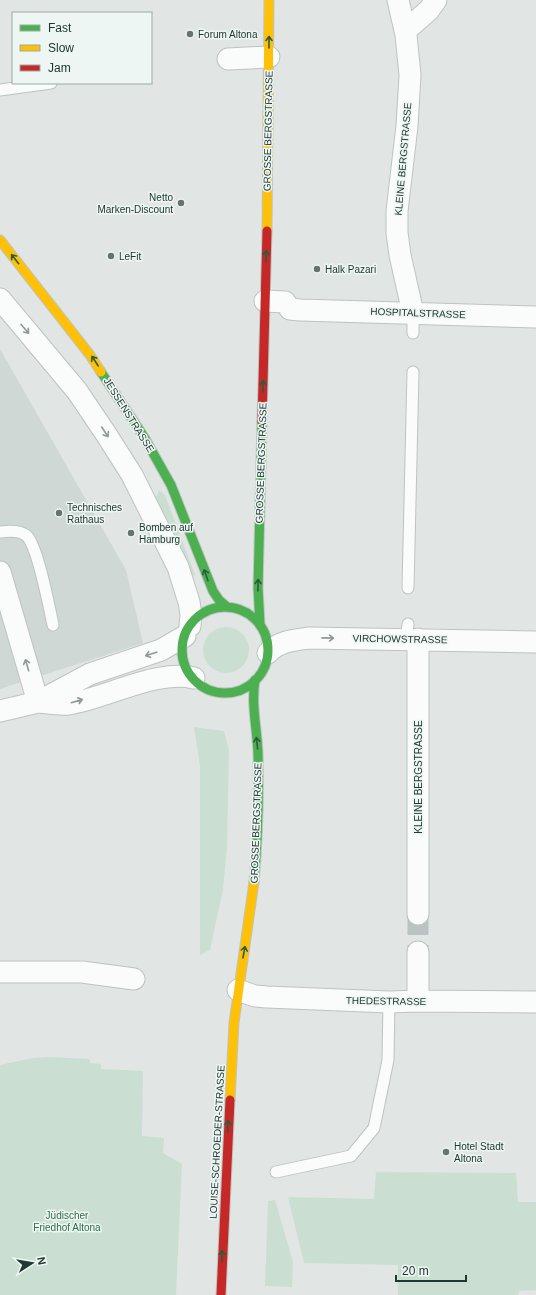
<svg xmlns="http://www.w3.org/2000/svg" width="536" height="1295" font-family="Arial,sans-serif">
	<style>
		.built { fill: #cfd8d4 }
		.green { fill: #cadfd2 }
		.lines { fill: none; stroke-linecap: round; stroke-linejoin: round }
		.street-tunnel { stroke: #bac3c1; stroke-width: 21; stroke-dasharray: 21 10; stroke-linecap: butt }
		.lane-casing { stroke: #bec3c1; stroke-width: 13 }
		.street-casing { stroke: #bec3c1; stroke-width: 23 }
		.fast-casing { stroke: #bdc4c2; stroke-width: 11 }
		.slow-casing { stroke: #bdc4c2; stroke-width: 11 }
		.jam-casing { stroke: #bdc4c2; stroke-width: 11 }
		.lane { stroke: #fafbfb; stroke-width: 11 }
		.street { stroke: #fafbfb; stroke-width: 21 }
		.fast { stroke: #4caf50; stroke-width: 9 }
		.slow { stroke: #ffc107; stroke-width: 9 }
		.jam { stroke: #c62828; stroke-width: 9 }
		.oneway { stroke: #2d5c3c }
		.oneway2 { stroke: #8d9a97 }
		.poi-dot { fill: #647571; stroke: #eef6f3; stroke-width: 1.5 }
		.labels { text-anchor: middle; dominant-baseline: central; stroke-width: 3; stroke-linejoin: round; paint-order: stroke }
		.poi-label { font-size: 10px; fill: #203833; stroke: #eef6f3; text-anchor: start }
		.street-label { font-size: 10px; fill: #203833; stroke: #eef6f3 }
		.park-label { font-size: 10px; fill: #2d6c4a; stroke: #eef6f3 }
	</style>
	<rect width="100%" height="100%" fill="#e1e6e4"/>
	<!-- built -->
	<path class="built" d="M 0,349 L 126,570 L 143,643 L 0,689 Z"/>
	<!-- green -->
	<path class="green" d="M 159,490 L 165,495 L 195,575 L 187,578 L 155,500 Z
		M203 650a23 23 0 1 1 46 0a23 23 0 1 1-46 0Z
		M 194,727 L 224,731 L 229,750 L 227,847 L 223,889 L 210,950 L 200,955 L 200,766 Z
		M 50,1057 L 90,1059 L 90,1063 L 101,1064 L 101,1069 L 143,1071 L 142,1136 L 164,1138 L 163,1153 L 182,1164 L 176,1295 L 0,1295 L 0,1065 L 32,1058 Z
		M 376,1172 L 516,1173 L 518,1202 L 536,1202 L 536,1290 L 519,1291 L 518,1295 L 398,1295 L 398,1265 L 304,1263 L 288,1197 L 374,1199 Z
		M 275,1200 L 293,1262 L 292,1287 L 265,1286 L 268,1201 Z"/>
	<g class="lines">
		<!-- street-tunnel -->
		<path class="street-tunnel" d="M 418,914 L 418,952"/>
		<defs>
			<path id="lane" d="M 0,90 L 51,83
				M 413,333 L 413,313
				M 0,532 C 8,531 20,530 27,536 C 38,548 49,606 53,625
				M 408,588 L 413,372
				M 406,639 L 408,624
				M 276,1172 L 351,1156 L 374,1128 L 388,1060 L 389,1002"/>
			<path id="street" d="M 398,0 L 406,35 L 410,75 L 407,126 L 397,211 L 397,233 L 400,255 L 413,313
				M 405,31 L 429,10 L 436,0
				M 228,59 L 269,57
				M 0,299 L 77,391 L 106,434 L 132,475 L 178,567 L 189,602 L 191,615 L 190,626
				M 265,301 L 285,302 L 290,309 L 300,310 L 536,317
				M 0,572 L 38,702
				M 268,653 C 278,641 295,640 309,638 L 536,642
				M 39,702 C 48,703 60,705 69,704 C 106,698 158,669 194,678
				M 0,711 L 38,702 L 90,674 L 161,650 L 185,636
				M 418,914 L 418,639
				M 418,952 L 418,1001
				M 0,972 L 82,972 L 134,979
				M 238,990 L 255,996 L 267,997 L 389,1002 L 418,1001 L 536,1002"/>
			<path id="fast" d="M 101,372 L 144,437 L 171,485 L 213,591 L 219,600 L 227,607
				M182 650a43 43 0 1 1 86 0a43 43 0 1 1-86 0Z
				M 260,624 L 258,588 L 262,421
				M 254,882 C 258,839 259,796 258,753 C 257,728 251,705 255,680"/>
			<path id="slow" d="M 267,231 L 269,0
				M 0,240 L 90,355 L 101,372
				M 230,1100 L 234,1023 L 254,882"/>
			<path id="jam" d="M 262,421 L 267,231
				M 221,1295 L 230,1100"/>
		</defs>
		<!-- lane casing -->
		<use href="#lane" class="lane-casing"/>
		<!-- street casing -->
		<use href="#street" class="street-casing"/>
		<!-- fast casing -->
		<use href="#fast" class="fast-casing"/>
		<!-- slow casing -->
		<use href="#slow" class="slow-casing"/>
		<!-- jam casing -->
		<use href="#jam" class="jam-casing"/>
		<!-- lane -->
		<use href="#lane" class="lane"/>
		<!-- street -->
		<use href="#street" class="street"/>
		<!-- fast -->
		<use href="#fast" class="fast"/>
		<!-- slow -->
		<use href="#slow" class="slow"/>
		<!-- jam -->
		<use href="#jam" class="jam"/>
	</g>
	<!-- one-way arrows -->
	<defs><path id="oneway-shaft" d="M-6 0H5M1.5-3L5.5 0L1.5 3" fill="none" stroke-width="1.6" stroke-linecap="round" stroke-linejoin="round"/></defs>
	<g class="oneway">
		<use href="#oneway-shaft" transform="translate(269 42) rotate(-90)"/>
		<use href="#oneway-shaft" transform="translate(266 256) rotate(-89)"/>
		<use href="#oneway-shaft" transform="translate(15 259) rotate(-128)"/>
		<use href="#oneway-shaft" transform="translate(95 361) rotate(-123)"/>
		<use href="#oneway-shaft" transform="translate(263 386) rotate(-88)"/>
		<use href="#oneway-shaft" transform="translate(206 575) rotate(-109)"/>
		<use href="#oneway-shaft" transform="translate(258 585) rotate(-89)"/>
		<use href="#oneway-shaft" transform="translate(257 743) rotate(-96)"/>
		<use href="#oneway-shaft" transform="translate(244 952) rotate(-80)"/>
		<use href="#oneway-shaft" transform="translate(228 1126) rotate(-87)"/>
		<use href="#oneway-shaft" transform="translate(222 1256) rotate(-88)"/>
	</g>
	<g class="oneway2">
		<use href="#oneway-shaft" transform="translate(25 329) rotate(50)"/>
		<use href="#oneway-shaft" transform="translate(105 432) rotate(57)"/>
		<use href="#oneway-shaft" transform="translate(328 638) rotate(1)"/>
		<use href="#oneway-shaft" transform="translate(151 654) rotate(162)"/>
		<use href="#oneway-shaft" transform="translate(27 665) rotate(-106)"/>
		<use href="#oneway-shaft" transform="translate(77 701) rotate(-16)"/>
	</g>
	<!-- markers -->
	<g class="poi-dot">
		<circle cx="190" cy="34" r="4"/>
		<circle cx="181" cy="203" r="4"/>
		<circle cx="111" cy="256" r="4"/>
		<circle cx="317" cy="269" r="4"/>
		<circle cx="59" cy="513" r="4"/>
		<circle cx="131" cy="533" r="4"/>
		<circle cx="446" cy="1152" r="4"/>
	</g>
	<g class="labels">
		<!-- poi labels -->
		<g class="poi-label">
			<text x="198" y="34">Forum Altona</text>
			<text x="173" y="197" text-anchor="end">Netto<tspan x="173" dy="12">Marken-Discount</tspan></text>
			<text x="119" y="256">LeFit</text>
			<text x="325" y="269">Halk Pazari</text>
			<text x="67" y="507">Technisches<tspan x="67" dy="12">Rathaus</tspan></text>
			<text x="139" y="527">Bomben auf<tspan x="139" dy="12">Hamburg</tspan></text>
			<text x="454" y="1146">Hotel Stadt<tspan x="454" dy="12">Altona</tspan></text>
		</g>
		<!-- street labels -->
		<g class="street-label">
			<text transform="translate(268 131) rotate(-89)">GROSSE BERGSTRASSE</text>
			<text transform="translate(403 159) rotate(-85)">KLEINE BERGSTRASSE</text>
			<text transform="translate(418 313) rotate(2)">HOSPITALSTRASSE</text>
			<text transform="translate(129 415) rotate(58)">JESSENSTRASSE</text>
			<text transform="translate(261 463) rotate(-88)">GROSSE BERGSTRASSE</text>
			<text transform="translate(400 639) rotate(1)">VIRCHOWSTRASSE</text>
			<text transform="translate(418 777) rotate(-90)">KLEINE BERGSTRASSE</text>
			<text transform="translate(256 823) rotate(-88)">GROSSE BERGSTRASSE</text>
			<text transform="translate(386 1001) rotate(1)">THEDESTRASSE</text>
			<text transform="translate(217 1142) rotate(-87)">LOUISE-SCHROEDER-STRASSE</text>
		</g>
		<!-- park labels -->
		<g class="park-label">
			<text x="67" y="1215">Jüdischer<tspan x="67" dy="12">Friedhof Altona</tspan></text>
		</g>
	</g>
	<!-- legend -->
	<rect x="12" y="12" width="140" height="72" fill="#eef6f3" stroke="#9caaa6"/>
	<rect x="20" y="25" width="20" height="6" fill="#4caf50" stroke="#9caaa6"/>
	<text x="48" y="32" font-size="12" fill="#203833">Fast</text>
	<rect x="20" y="45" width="20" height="6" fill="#ffc107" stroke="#9caaa6"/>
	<text x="48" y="52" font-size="12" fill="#203833">Slow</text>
	<rect x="20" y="65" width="20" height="6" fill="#c62828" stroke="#9caaa6"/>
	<text x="48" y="72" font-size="12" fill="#203833">Jam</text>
	<!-- north arrow -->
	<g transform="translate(32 1263) rotate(78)" stroke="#eef6f3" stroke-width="3" paint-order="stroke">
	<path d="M0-3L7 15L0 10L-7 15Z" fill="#203833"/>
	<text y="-6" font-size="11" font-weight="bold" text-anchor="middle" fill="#203833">N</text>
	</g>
	<!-- scale -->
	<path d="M396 1275v6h70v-6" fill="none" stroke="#203833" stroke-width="2"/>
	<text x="402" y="1275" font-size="12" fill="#203833" stroke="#eef6f3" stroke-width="3" paint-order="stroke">20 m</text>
</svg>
